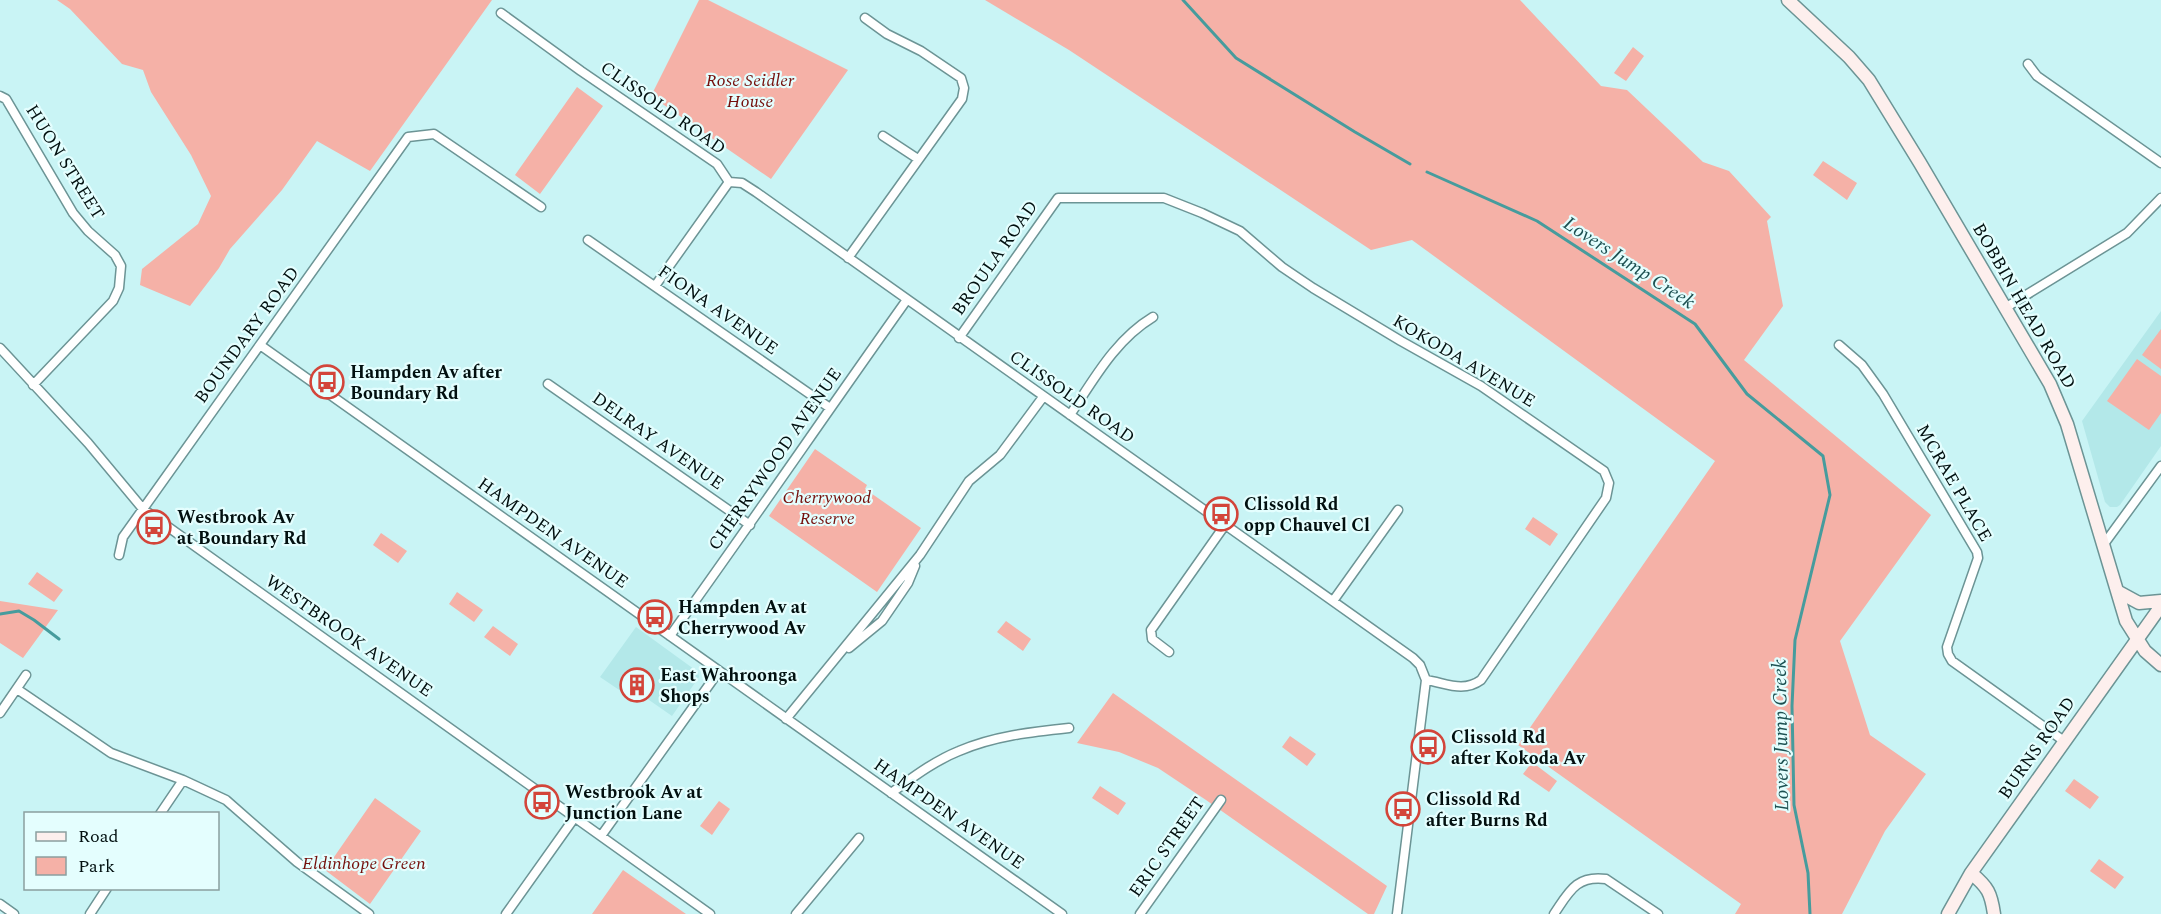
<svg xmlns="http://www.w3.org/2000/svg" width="2161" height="914" font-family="Spectral,serif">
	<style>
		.built { fill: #b3e8e9 }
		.green { fill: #f5b1a7 }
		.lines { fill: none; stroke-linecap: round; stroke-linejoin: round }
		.stream { stroke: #469c9d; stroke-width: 3 }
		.street-casing { stroke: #6c9495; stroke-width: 11 }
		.secondary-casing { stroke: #6c9495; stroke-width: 15 }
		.street { stroke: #fff; stroke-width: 8 }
		.secondary { stroke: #fdefed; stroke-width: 12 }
		.labels { text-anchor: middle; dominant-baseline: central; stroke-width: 4.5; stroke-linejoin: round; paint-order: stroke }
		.park-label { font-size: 18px; font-style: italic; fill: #740f0b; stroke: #e4fefe }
		.street-label { font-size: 18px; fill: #021010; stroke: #e4fefe }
		.poi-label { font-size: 18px; font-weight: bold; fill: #021010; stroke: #e4fefe; text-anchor: start }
		.water-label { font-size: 20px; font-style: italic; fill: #1c5051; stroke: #e4fefe }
	</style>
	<rect width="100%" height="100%" fill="#c9f4f5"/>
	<!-- built -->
	<path class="built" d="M 2161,311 L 2161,446 L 2120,505 L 2117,507 L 2110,507 L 2105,502 L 2082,421 Z
		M 636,627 L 698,672 L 699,677 L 672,716 L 639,693 L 634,700 L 600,677 Z"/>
	<!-- green -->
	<path class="green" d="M 57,0 L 492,0 L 370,171 L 317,141 L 282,190 L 230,249 L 219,268 L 190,306 L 140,285 L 142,269 L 198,224 L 211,196 L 191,155 L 151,92 L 143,70 L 122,64 L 70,9 Z
		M 699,0 L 708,0 L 848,70 L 771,179 L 651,96 Z
		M 985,0 L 1520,0 L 1601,86 L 1627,90 L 1703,162 L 1729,171 L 1771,217 L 1767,221 L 1783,306 L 1744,360 L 1931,515 L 1840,641 L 1870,735 L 1926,774 L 1885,831 L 1842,914 L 1735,914 L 1741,904 L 1518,745 L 1715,461 L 1412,240 L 1371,250 L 1069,50 Z
		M 1633,47 L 1644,56 L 1626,81 L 1614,73 Z
		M 577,87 L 603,106 L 540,194 L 515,175 Z
		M 1823,161 L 1857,183 L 1847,200 L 1813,175 Z
		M 2161,329 L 2161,369 L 2142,355 Z
		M 2137,359 L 2161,376 L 2161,413 L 2149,430 L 2107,401 Z
		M 815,449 L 867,485 L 865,489 L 921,528 L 877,592 L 769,516 Z
		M 1533,517 L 1558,534 L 1550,546 L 1525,529 Z
		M 381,533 L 407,551 L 398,563 L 373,545 Z
		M 37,572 L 63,590 L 54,602 L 28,584 Z
		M 457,592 L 483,610 L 474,622 L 449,604 Z
		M 0,601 L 58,610 L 23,658 L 0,643 Z
		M 1006,621 L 1031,639 L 1023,651 L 997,632 Z
		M 493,626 L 518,644 L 510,656 L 484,637 Z
		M 1113,693 L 1387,886 L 1374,914 L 1368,914 L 1206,800 L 1158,768 L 1119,752 L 1077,743 Z
		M 1290,736 L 1316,754 L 1307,766 L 1282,747 Z
		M 1532,762 L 1557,781 L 1549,792 L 1523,774 Z
		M 2074,779 L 2099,797 L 2090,809 L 2065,791 Z
		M 1100,786 L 1126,803 L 1118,815 L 1092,798 Z
		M 375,798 L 421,831 L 370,904 L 325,870 Z
		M 719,801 L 730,809 L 712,835 L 700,826 Z
		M 2099,859 L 2124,877 L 2115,889 L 2090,871 Z
		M 623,870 L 686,914 L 592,914 Z"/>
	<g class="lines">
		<!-- stream -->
		<path class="stream" d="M 1183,0 L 1236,58 L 1355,132 L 1410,164
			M 1427,172 L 1537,221 L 1695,324 L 1747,394 L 1823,456 L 1830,495 L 1795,640 L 1792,706 L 1794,805 L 1808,873 L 1810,914
			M 0,614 L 19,611 L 34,620 L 59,639"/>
		<defs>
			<path id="street" d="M 501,13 L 581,71 L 717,164 L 729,182 L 742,183 L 756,192 L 1413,658 L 1420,665 L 1426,680 L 1397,914
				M 2028,64 L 2037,76 L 2161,163
				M 0,96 L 6,99 L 73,213 L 88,231 L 115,255 L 121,266 L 119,288 L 113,301 L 33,385
				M 883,136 L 918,159
				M 588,240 L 830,408
				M 848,258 L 962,99 L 964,88 L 961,78 L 921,51 L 887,34 L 865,18
				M 655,286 L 729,182
				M 2005,308 L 2127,233 L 2161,198
				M 959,338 L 1058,198 L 1164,198 L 1202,213 L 1240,231 L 1282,267 L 1313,288 L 1401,341 L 1481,386 L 1604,471 L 1609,483 L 1606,498 L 1481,680 C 1463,693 1446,683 1426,680
				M 260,345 L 1062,914
				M 1839,345 L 1862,365 L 1883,394 L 1977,552 L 1978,558 L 1947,647 L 1948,654 L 1952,661 L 2064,741
				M 0,348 L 88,443 L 143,509 L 710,914
				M 548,384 L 750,525
				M 1070,415 C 1094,379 1115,340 1153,317
				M 2104,544 L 2161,466
				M 119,555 L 123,537 L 143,509 L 408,137 L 434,134 L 541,207
				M 1333,601 L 1398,510
				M 670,636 C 750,525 827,412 906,301
				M 849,648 L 882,621 L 908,583 L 915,566
				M 1169,652 L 1152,639 L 1151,630 L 1225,525
				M 17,689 L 111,753 L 183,780 L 226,800 L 297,862 L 369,914
				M 0,713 L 26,675
				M 786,719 L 920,555 L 969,481 L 1000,455 L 1043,397
				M 891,793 C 912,778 934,761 959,751 C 994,736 1031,732 1069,728
				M 160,814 L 183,780
				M 601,836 L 719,671
				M 0,904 L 14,914
				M 90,914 L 107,888
				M 506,914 L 575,817
				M 796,914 L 859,838
				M 1140,914 L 1221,800
				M 1554,914 C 1569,892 1576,875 1606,879 L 1658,914"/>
			<path id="secondary" d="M 1788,0 L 1849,57 L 1869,80 L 1920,163 L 2050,384 L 2067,424 L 2126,621 L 2145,651 L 2161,665
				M 2117,591 L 2139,603 L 2161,601
				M 1971,873 C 1988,887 1991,893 1994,914
				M 1948,914 L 1971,873 L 2161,606"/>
		</defs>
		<!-- street casing -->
		<use href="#street" class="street-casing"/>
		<!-- secondary casing -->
		<use href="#secondary" class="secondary-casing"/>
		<!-- street -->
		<use href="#street" class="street"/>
		<!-- secondary -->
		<use href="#secondary" class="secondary"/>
	</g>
	<!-- icons -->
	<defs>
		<symbol id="bus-ring" viewBox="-11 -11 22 22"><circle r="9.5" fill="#e4fefe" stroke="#d3453a" stroke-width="1.5"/><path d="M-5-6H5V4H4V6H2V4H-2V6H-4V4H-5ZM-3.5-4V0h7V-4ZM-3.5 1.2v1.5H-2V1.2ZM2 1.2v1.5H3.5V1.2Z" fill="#d3453a"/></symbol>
		<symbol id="building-ring" viewBox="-11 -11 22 22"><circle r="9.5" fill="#e4fefe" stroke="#d3453a" stroke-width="1.5"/><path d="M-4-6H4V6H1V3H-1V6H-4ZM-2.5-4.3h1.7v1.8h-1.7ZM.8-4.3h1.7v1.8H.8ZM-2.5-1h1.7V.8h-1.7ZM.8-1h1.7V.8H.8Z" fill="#d3453a"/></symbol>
	</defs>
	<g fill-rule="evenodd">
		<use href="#bus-ring" x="308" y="363" width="38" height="38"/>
		<use href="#bus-ring" x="1202" y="495" width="38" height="38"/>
		<use href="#bus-ring" x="135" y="508" width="38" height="38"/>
		<use href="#bus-ring" x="636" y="598" width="38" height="38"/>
		<use href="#building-ring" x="618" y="666" width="38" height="38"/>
		<use href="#bus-ring" x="1409" y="728" width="38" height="38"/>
		<use href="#bus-ring" x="523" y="783" width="38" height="38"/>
		<use href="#bus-ring" x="1384" y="790" width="38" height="38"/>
	</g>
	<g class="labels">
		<!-- park labels -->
		<g class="park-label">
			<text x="750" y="80">Rose Seidler<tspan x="750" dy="21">House</tspan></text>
			<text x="827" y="497">Cherrywood<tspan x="827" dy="21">Reserve</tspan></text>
			<text x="364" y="863">Eldinhope Green</text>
		</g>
		<!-- street labels -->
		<g class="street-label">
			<text transform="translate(663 108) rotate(35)">CLISSOLD ROAD</text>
			<text transform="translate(65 162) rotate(58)">HUON STREET</text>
			<text transform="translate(995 258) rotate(-55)">BROULA ROAD</text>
			<text transform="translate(2024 306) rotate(60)">BOBBIN HEAD ROAD</text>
			<text transform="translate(718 310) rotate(35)">FIONA AVENUE</text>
			<text transform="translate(247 335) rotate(-54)">BOUNDARY ROAD</text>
			<text transform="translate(1464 361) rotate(31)">KOKODA AVENUE</text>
			<text transform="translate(1072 397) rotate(35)">CLISSOLD ROAD</text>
			<text transform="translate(658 441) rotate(35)">DELRAY AVENUE</text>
			<text transform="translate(775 459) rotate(-55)">CHERRYWOOD AVENUE</text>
			<text transform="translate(1954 483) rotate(60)">MCRAE PLACE</text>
			<text transform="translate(553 533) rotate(35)">HAMPDEN AVENUE</text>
			<text transform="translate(349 636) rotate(35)">WESTBROOK AVENUE</text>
			<text transform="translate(2037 748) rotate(-55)">BURNS ROAD</text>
			<text transform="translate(949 814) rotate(35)">HAMPDEN AVENUE</text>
			<text transform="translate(1167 847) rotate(-55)">ERIC STREET</text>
		</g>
		<!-- poi labels -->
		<g class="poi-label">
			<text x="350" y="372">Hampden Av after<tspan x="350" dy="21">Boundary Rd</tspan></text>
			<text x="1244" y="504">Clissold Rd<tspan x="1244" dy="21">opp Chauvel Cl</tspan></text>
			<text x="177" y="517">Westbrook Av<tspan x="177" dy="21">at Boundary Rd</tspan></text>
			<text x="678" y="607">Hampden Av at<tspan x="678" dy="21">Cherrywood Av</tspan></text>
			<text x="660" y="675">East Wahroonga<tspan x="660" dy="21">Shops</tspan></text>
			<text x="1451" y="737">Clissold Rd<tspan x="1451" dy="21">after Kokoda Av</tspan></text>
			<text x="565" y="792">Westbrook Av at<tspan x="565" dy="21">Junction Lane</tspan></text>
			<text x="1426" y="799">Clissold Rd<tspan x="1426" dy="21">after Burns Rd</tspan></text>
		</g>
		<!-- water labels -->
		<g class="water-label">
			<text transform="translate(1629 263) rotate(33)">Lovers Jump Creek</text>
			<text transform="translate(1781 735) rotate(-91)">Lovers Jump Creek</text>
		</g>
	</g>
	<!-- legend -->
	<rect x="24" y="812" width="195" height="78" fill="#e4fefe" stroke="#8a9f9f" stroke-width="1.5"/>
	<rect x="36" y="832" width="30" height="9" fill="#fdefed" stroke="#8a9f9f" stroke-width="1.5"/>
	<text x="78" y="842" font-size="18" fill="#021010">Road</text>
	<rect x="36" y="857" width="30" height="18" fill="#f5b1a7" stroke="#8a9f9f" stroke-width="1.5"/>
	<text x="78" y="872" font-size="18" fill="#021010">Park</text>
</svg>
